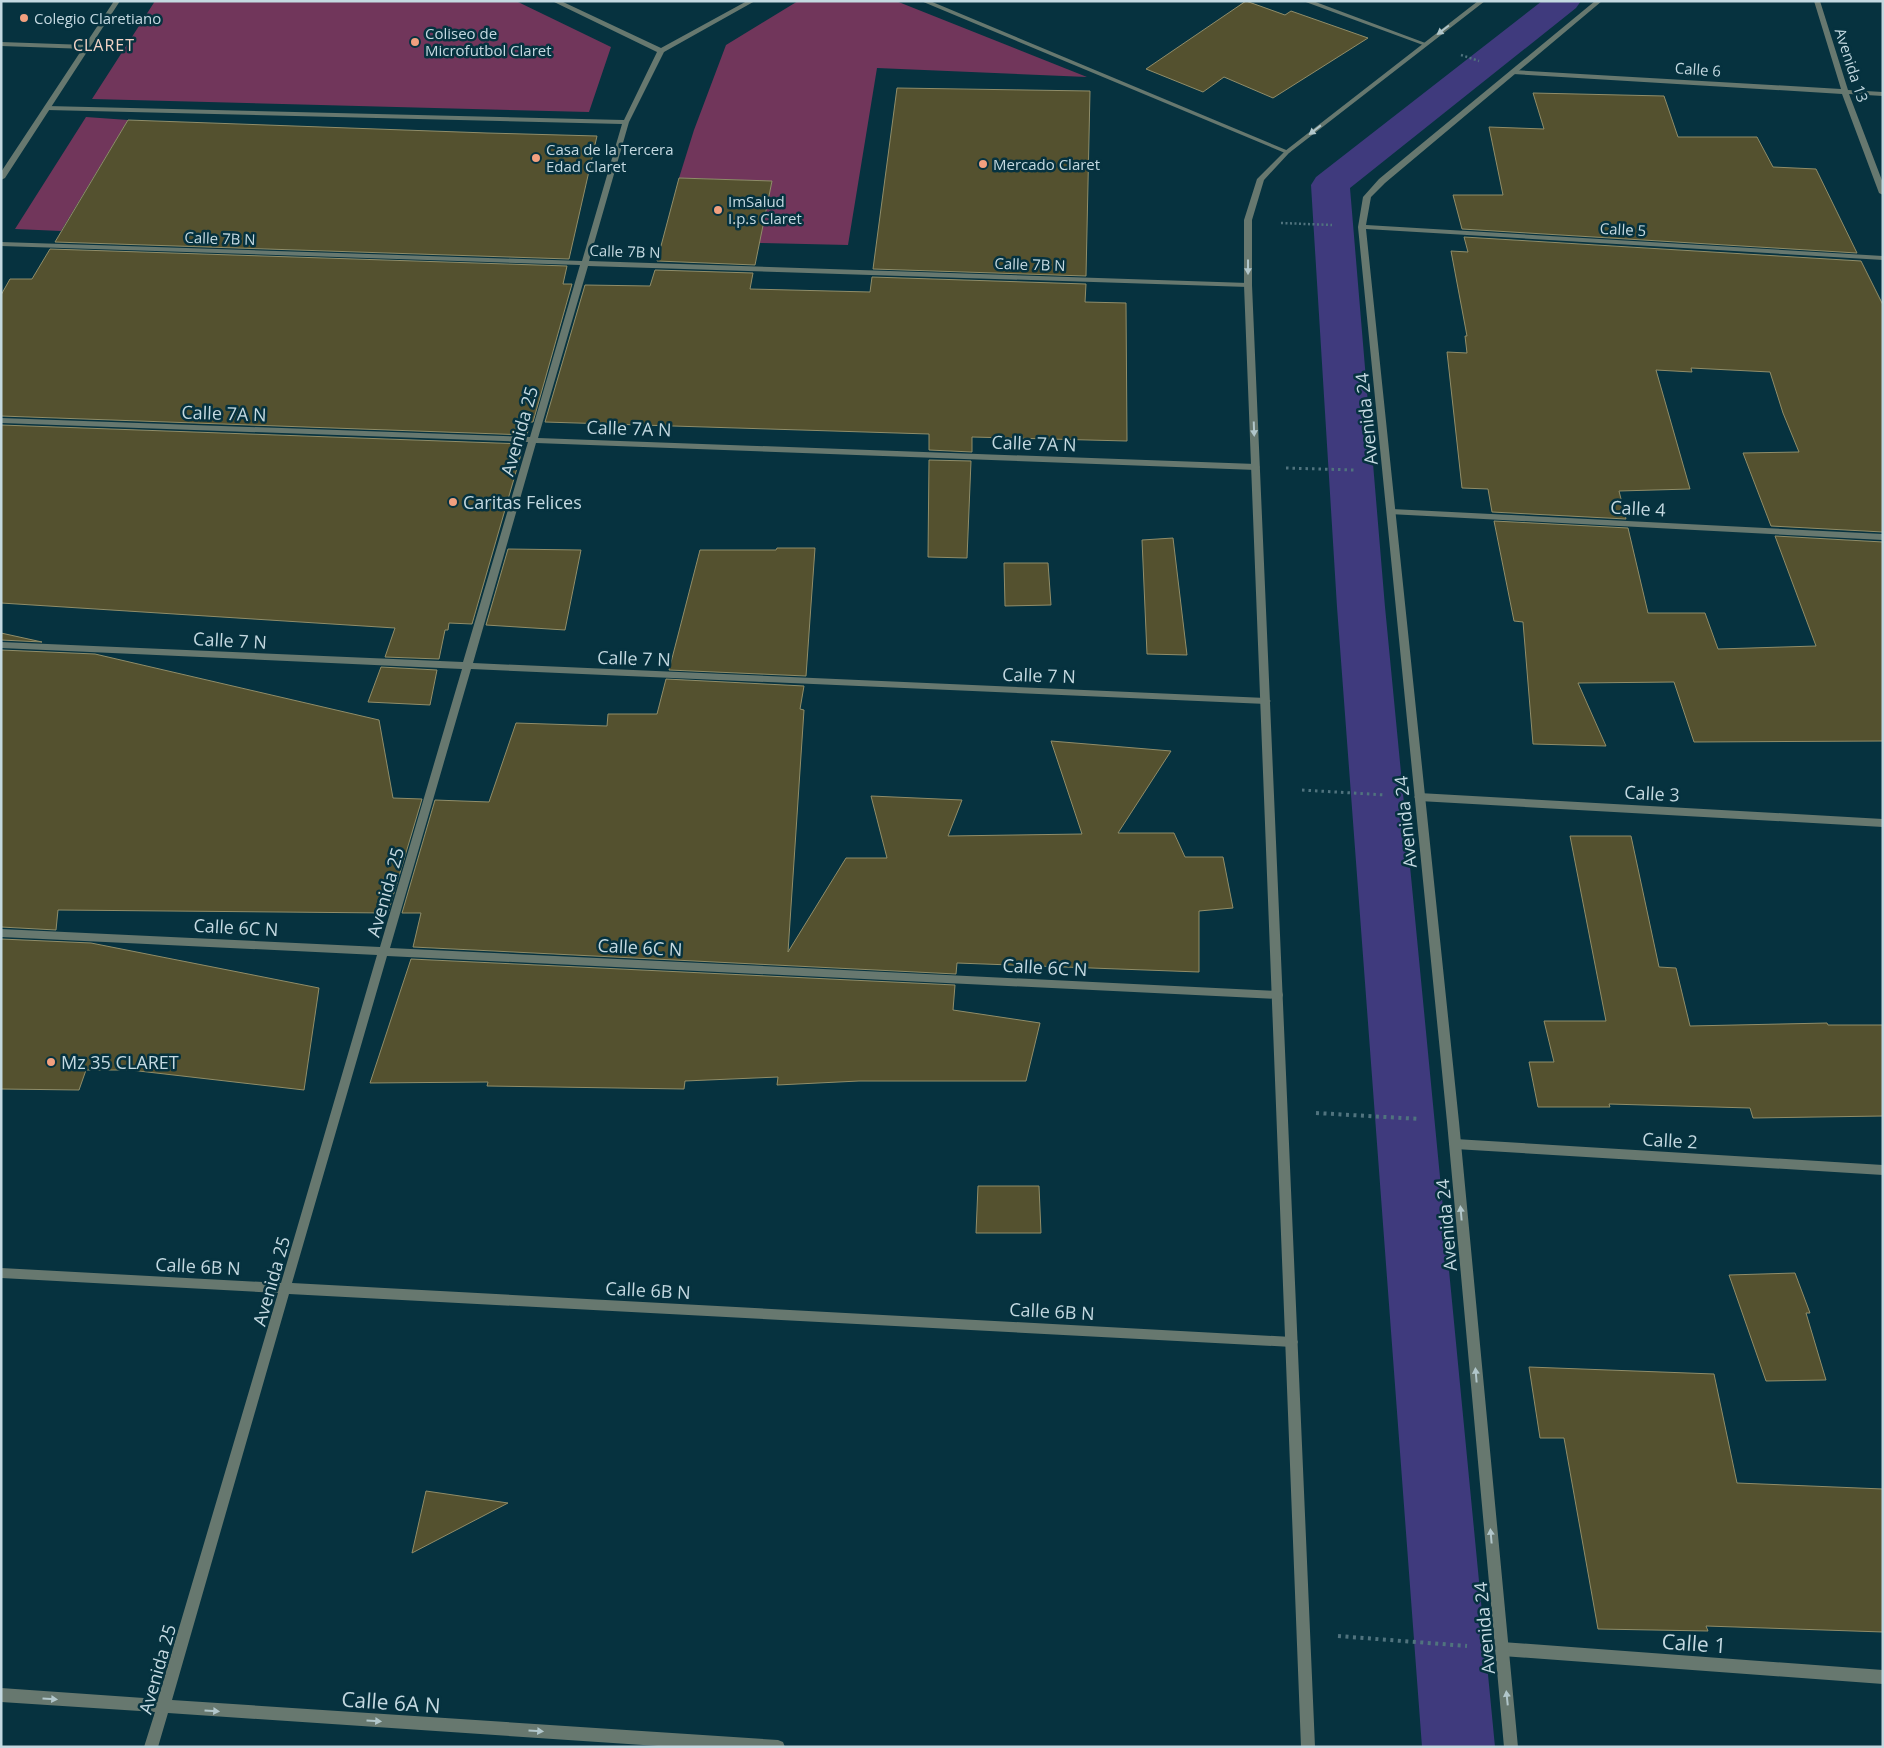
<svg xmlns="http://www.w3.org/2000/svg" width="1884" height="1748" font-family="'Open Sans',sans-serif">
	<style>
		.green { fill: #71365b }
		.lines { fill: none; stroke-linecap: round; stroke-linejoin: round }
		.canal { fill: #3f3a7d; fill-rule: evenodd }
		.building { fill: #54512f; stroke: #908d69 }
		.path-far2 { stroke: #50737e; stroke-width: 2.5; stroke-dasharray: 2 2.5; stroke-linecap: butt }
		.path-far1 { stroke: #50737e; stroke-width: 3; stroke-dasharray: 2.5 4; stroke-linecap: butt }
		.path { stroke: #50737e; stroke-width: 4; stroke-dasharray: 3 4.5; stroke-linecap: butt }
		.minor { fill: #67786f; fill-rule: evenodd }
		.tertiary { fill: #67786f; fill-rule: evenodd }
		.oneway { fill: #b1c6ca }
		.poi-dot { fill: #f2a07f; stroke: #06323f; stroke-width: 2 }
		.labels { text-anchor: middle; dominant-baseline: central; stroke-width: 5; stroke-linejoin: round; paint-order: stroke }
		.far-poi-label { font-size: 15px; fill: #c4d9e1; stroke: #06323f; text-anchor: start }
		.far-street-label { font-size: 15px; fill: #c4d9e1; stroke: #06323f }
		.far-neighbourhood-label { font-size: 16px; letter-spacing: 1px; fill: #f4d4c7; stroke: #06323f }
		.street-label { font-size: 18px; fill: #c4d9e1; stroke: #06323f }
		.poi-label { font-size: 18px; fill: #c4d9e1; stroke: #06323f; text-anchor: start }
		.near-street-label { font-size: 21px; fill: #c4d9e1; stroke: #06323f }
	</style>
	<rect width="100%" height="100%" fill="#06323f"/>
	<!-- green -->
	<path class="green" d="M 155,1 L 516,1 L 611,47 L 589,112 L 92,99 Z
		M 798,1 L 896,1 L 1087,77 L 877,68 L 848,245 L 759,243 L 772,181 L 679,178 L 694,130 L 726,45 Z
		M 86,117 L 128,120 L 61,231 L 15,229 Z"/>
	<g class="lines">
		<!-- canal -->
		<path class="canal" d="M 1542,1 L 1581,1 L 1576,8 L 1350,188 L 1385,607 L 1495,1747 L 1422,1747 L 1337,607 L 1311,185 L 1316,177 Z"/>
	</g>
	<!-- building -->
	<path class="building" d="M 1246,1 L 1285,15 L 1291,11 L 1368,38 L 1273,98 L 1224,77 L 1203,92 L 1146,69 Z
		M 897,88 L 1090,91 L 1086,276 L 873,269 Z
		M 1533,93 L 1664,96 L 1678,137 L 1757,137 L 1773,167 L 1816,169 L 1857,253 L 1462,229 L 1453,195 L 1503,195 L 1489,127 L 1544,129 Z
		M 128,120 L 487,133 L 597,136 L 569,259 L 55,242 Z
		M 679,178 L 772,181 L 755,265 L 657,261 Z
		M 1464,237 L 1861,261 L 1883,305 L 1883,532 L 1771,526 L 1743,453 L 1799,452 L 1783,413 L 1770,372 L 1691,368 L 1692,372 L 1656,370 L 1690,489 L 1619,491 L 1626,519 L 1492,512 L 1488,489 L 1462,488 L 1447,352 L 1467,353 L 1465,336 L 1467,336 L 1451,251 L 1468,252 Z
		M 50,249 L 567,266 L 563,284 L 572,284 L 533,422 L 530,422 L 527,435 L 1,416 L 1,295 L 10,279 L 32,279 Z
		M 655,270 L 753,273 L 750,289 L 870,292 L 872,277 L 1086,284 L 1085,302 L 1126,303 L 1127,441 L 972,437 L 972,452 L 929,450 L 929,434 L 545,422 L 585,285 L 650,286 Z
		M 1,425 L 524,444 L 472,624 L 449,623 L 448,630 L 445,630 L 439,659 L 385,657 L 395,628 L 1,603 Z
		M 929,460 L 971,461 L 967,558 L 928,557 Z
		M 1494,521 L 1628,528 L 1648,613 L 1705,613 L 1718,649 L 1816,646 L 1775,536 L 1883,542 L 1883,741 L 1694,742 L 1674,682 L 1578,683 L 1606,746 L 1533,744 L 1523,622 L 1514,621 Z
		M 1173,538 L 1187,655 L 1147,654 L 1142,540 Z
		M 777,548 L 815,548 L 806,676 L 669,670 L 700,550 L 776,550 Z
		M 508,549 L 581,550 L 565,630 L 486,625 Z
		M 1004,563 L 1048,563 L 1051,605 L 1005,606 Z
		M 1,633 L 42,642 L 1,640 Z
		M 1,650 L 95,654 L 379,720 L 393,798 L 422,799 L 388,913 L 58,910 L 56,930 L 1,927 Z
		M 381,667 L 437,670 L 430,705 L 368,702 Z
		M 666,679 L 804,686 L 800,709 L 804,710 L 788,952 L 846,858 L 887,858 L 871,796 L 962,800 L 948,836 L 1082,834 L 1051,741 L 1171,751 L 1118,833 L 1174,833 L 1185,857 L 1223,857 L 1233,908 L 1199,911 L 1199,972 L 957,963 L 956,974 L 413,947 L 421,913 L 402,913 L 435,800 L 489,802 L 516,723 L 607,726 L 608,714 L 657,714 Z
		M 1570,836 L 1631,836 L 1659,967 L 1676,968 L 1690,1026 L 1827,1023 L 1828,1025 L 1883,1025 L 1883,1116 L 1753,1118 L 1750,1108 L 1609,1104 L 1610,1107 L 1538,1107 L 1529,1062 L 1554,1062 L 1544,1021 L 1606,1021 Z
		M 1,939 L 91,943 L 319,988 L 304,1090 L 130,1070 L 86,1070 L 79,1090 L 1,1089 Z
		M 411,959 L 955,985 L 953,1010 L 1040,1023 L 1026,1081 L 859,1081 L 777,1085 L 778,1077 L 685,1081 L 684,1089 L 487,1086 L 488,1082 L 370,1083 Z
		M 978,1186 L 1039,1186 L 1041,1233 L 976,1233 Z
		M 1795,1273 L 1810,1313 L 1806,1313 L 1826,1380 L 1766,1381 L 1729,1275 Z
		M 1529,1367 L 1714,1374 L 1737,1483 L 1883,1489 L 1883,1632 L 1706,1626 L 1708,1631 L 1598,1629 L 1564,1438 L 1540,1438 Z
		M 426,1491 L 508,1503 L 412,1553 Z"/>
	<g class="lines">
		<!-- path-far2 -->
		<path class="path-far2" d="M 1461,55 L 1479,61
			M 1281,223 L 1332,225"/>
		<!-- path-far1 -->
		<path class="path-far1" d="M 1286,468 L 1355,470
			M 1302,790 L 1386,795"/>
		<!-- path -->
		<path class="path" d="M 1316,1113 L 1420,1119
			M 1338,1636 L 1467,1646"/>
		<!-- minor -->
		<path class="minor" d="M 552,1 L 561,1 L 661,48 L 747,1 L 755,1 L 664,52 L 629,122 L 589,261 L 1248,283 L 1252,285 L 1248,287 L 588,266 L 538,438 L 1256,464 L 1260,467 L 1256,470 L 536,443 L 473,663 L 1266,698 L 1271,701 L 1266,704 L 471,669 L 390,948 L 1278,991 L 1282,992 L 1283,995 L 1282,998 L 1278,999 L 387,956 L 292,1283 L 1292,1337 L 1296,1338 L 1298,1342 L 1296,1346 L 1292,1347 L 289,1294 L 172,1700 L 778,1740 L 783,1742 L 785,1747 L 673,1747 L 168,1713 L 158,1747 L 144,1747 L 155,1712 L 1,1702 L 1,1688 L 158,1699 L 278,1293 L 1,1278 L 1,1268 L 281,1283 L 377,955 L 1,937 L 1,929 L 380,947 L 462,669 L 1,648 L 1,642 L 463,662 L 528,442 L 1,423 L 1,418 L 530,437 L 580,265 L 1,246 L 1,242 L 582,261 L 622,124 L 47,110 L 44,108 L 47,106 L 624,120 L 657,52 Z
			M 921,1 L 930,1 L 1291,152 L 1285,153 Z
			M 1303,1 L 1313,1 L 1428,44 L 1423,45 Z
			M 1814,1 L 1820,1 L 1848,90 L 1883,92 L 1883,96 L 1849,94 L 1883,183 L 1883,195 L 1879,193 L 1842,94 L 1513,74 L 1510,72 L 1513,70 L 1841,89 Z
			M 1,42 L 87,45 L 90,47 L 87,49 L 1,46 Z
			M 1392,509 L 1883,534 L 1883,540 L 1389,514 L 1389,510 Z
			M 1419,793 L 1883,819 L 1883,827 L 1419,801 L 1414,797 Z
			M 1455,1139 L 1883,1165 L 1883,1175 L 1455,1149 L 1451,1147 L 1449,1144 L 1451,1141 Z
			M 1502,1642 L 1883,1670 L 1883,1684 L 1502,1656 L 1497,1654 L 1495,1649 L 1497,1644 Z"/>
		<!-- tertiary -->
		<path class="tertiary" d="M 114,1 L 120,1 L 5,178 L 1,180 L 1,172 Z
			M 1478,1 L 1485,1 L 1289,153 L 1264,180 L 1252,220 L 1252,285 L 1315,1747 L 1301,1747 L 1244,285 L 1244,220 L 1257,179 L 1285,151 Z
			M 1595,1 L 1602,1 L 1385,183 L 1371,197 L 1366,225 L 1883,256 L 1883,260 L 1366,229 L 1459,1122 L 1518,1747 L 1504,1747 L 1447,1122 L 1358,227 L 1363,197 L 1379,179 Z"/>
	</g>
	<!-- one-way arrows -->
	<defs><path id="oneway-solid" d="M-6-.8H1V-3.2L6.5 0L1 3.2V.8H-6Z" transform="scale(1.25)"/></defs>
	<g class="oneway">
		<use href="#oneway-solid" transform="translate(1443 30) rotate(143)"/>
		<use href="#oneway-solid" transform="translate(1315 130) rotate(142)"/>
		<use href="#oneway-solid" transform="translate(1248 267) rotate(90)"/>
		<use href="#oneway-solid" transform="translate(1254 429) rotate(88)"/>
		<use href="#oneway-solid" transform="translate(1461 1213) rotate(-95)"/>
		<use href="#oneway-solid" transform="translate(1476 1375) rotate(-95)"/>
		<use href="#oneway-solid" transform="translate(1491 1536) rotate(-95)"/>
		<use href="#oneway-solid" transform="translate(1507 1698) rotate(-96)"/>
		<use href="#oneway-solid" transform="translate(50 1699) rotate(4)"/>
		<use href="#oneway-solid" transform="translate(212 1711) rotate(4)"/>
		<use href="#oneway-solid" transform="translate(374 1721) rotate(4)"/>
		<use href="#oneway-solid" transform="translate(536 1731) rotate(4)"/>
	</g>
	<!-- markers -->
	<g class="poi-dot">
		<circle cx="24" cy="18" r="5"/>
		<circle cx="415" cy="42" r="5"/>
		<circle cx="536" cy="158" r="5"/>
		<circle cx="983" cy="164" r="5"/>
		<circle cx="718" cy="210" r="5"/>
		<circle cx="453" cy="502" r="5"/>
		<circle cx="51" cy="1062" r="5"/>
	</g>
	<g class="labels">
		<!-- far-poi labels -->
		<g class="far-poi-label">
			<text x="34" y="18">Colegio Claretiano</text>
			<text x="425" y="33">Coliseo de<tspan x="425" dy="17">Microfutbol Claret</tspan></text>
			<text x="546" y="149">Casa de la Tercera<tspan x="546" dy="17">Edad Claret</tspan></text>
			<text x="993" y="164">Mercado Claret</text>
			<text x="728" y="201">ImSalud<tspan x="728" dy="17">I.p.s Claret</tspan></text>
		</g>
		<!-- far-street labels -->
		<g class="far-street-label">
			<text transform="translate(1852 65) rotate(72)">Avenida 13</text>
			<text transform="translate(1698 69) rotate(4)">Calle 6</text>
			<text transform="translate(1623 229) rotate(3)">Calle 5</text>
			<text transform="translate(220 238) rotate(2)">Calle 7B N</text>
			<text transform="translate(625 251) rotate(2)">Calle 7B N</text>
			<text transform="translate(1030 264) rotate(2)">Calle 7B N</text>
		</g>
		<!-- far-neighbourhood labels -->
		<g class="far-neighbourhood-label">
			<text x="104" y="45">CLARET</text>
		</g>
		<!-- street labels -->
		<g class="street-label">
			<text transform="translate(224 413) rotate(2)">Calle 7A N</text>
			<text transform="translate(1366 419) rotate(-96)">Avenida 24</text>
			<text transform="translate(629 428) rotate(2)">Calle 7A N</text>
			<text transform="translate(519 431) rotate(-74)">Avenida 25</text>
			<text transform="translate(1034 443) rotate(2)">Calle 7A N</text>
			<text transform="translate(1638 508) rotate(3)">Calle 4</text>
			<text transform="translate(230 640) rotate(3)">Calle 7 N</text>
			<text transform="translate(634 658) rotate(2)">Calle 7 N</text>
			<text transform="translate(1039 675) rotate(2)">Calle 7 N</text>
			<text transform="translate(1652 793) rotate(3)">Calle 3</text>
			<text transform="translate(1405 822) rotate(-96)">Avenida 24</text>
			<text transform="translate(385 892) rotate(-74)">Avenida 25</text>
			<text transform="translate(236 927) rotate(3)">Calle 6C N</text>
			<text transform="translate(640 947) rotate(3)">Calle 6C N</text>
			<text transform="translate(1045 967) rotate(3)">Calle 6C N</text>
			<text transform="translate(1670 1140) rotate(3)">Calle 2</text>
			<text transform="translate(1446 1225) rotate(-95)">Avenida 24</text>
			<text transform="translate(198 1266) rotate(3)">Calle 6B N</text>
			<text transform="translate(271 1281) rotate(-74)">Avenida 25</text>
			<text transform="translate(648 1290) rotate(3)">Calle 6B N</text>
			<text transform="translate(1052 1311) rotate(3)">Calle 6B N</text>
			<text transform="translate(1484 1628) rotate(-95)">Avenida 24</text>
			<text transform="translate(157 1669) rotate(-74)">Avenida 25</text>
		</g>
		<!-- poi labels -->
		<g class="poi-label">
			<text x="463" y="502">Caritas Felices</text>
			<text x="61" y="1062">Mz 35 CLARET</text>
		</g>
		<!-- near-street labels -->
		<g class="near-street-label">
			<text transform="translate(1694 1643) rotate(4)">Calle 1</text>
			<text transform="translate(391 1702) rotate(4)">Calle 6A N</text>
		</g>
	</g>
	<!-- border -->
	<rect width="1884" height="1748" fill="none" stroke="#c4d9e1" stroke-width="5"/>
</svg>
